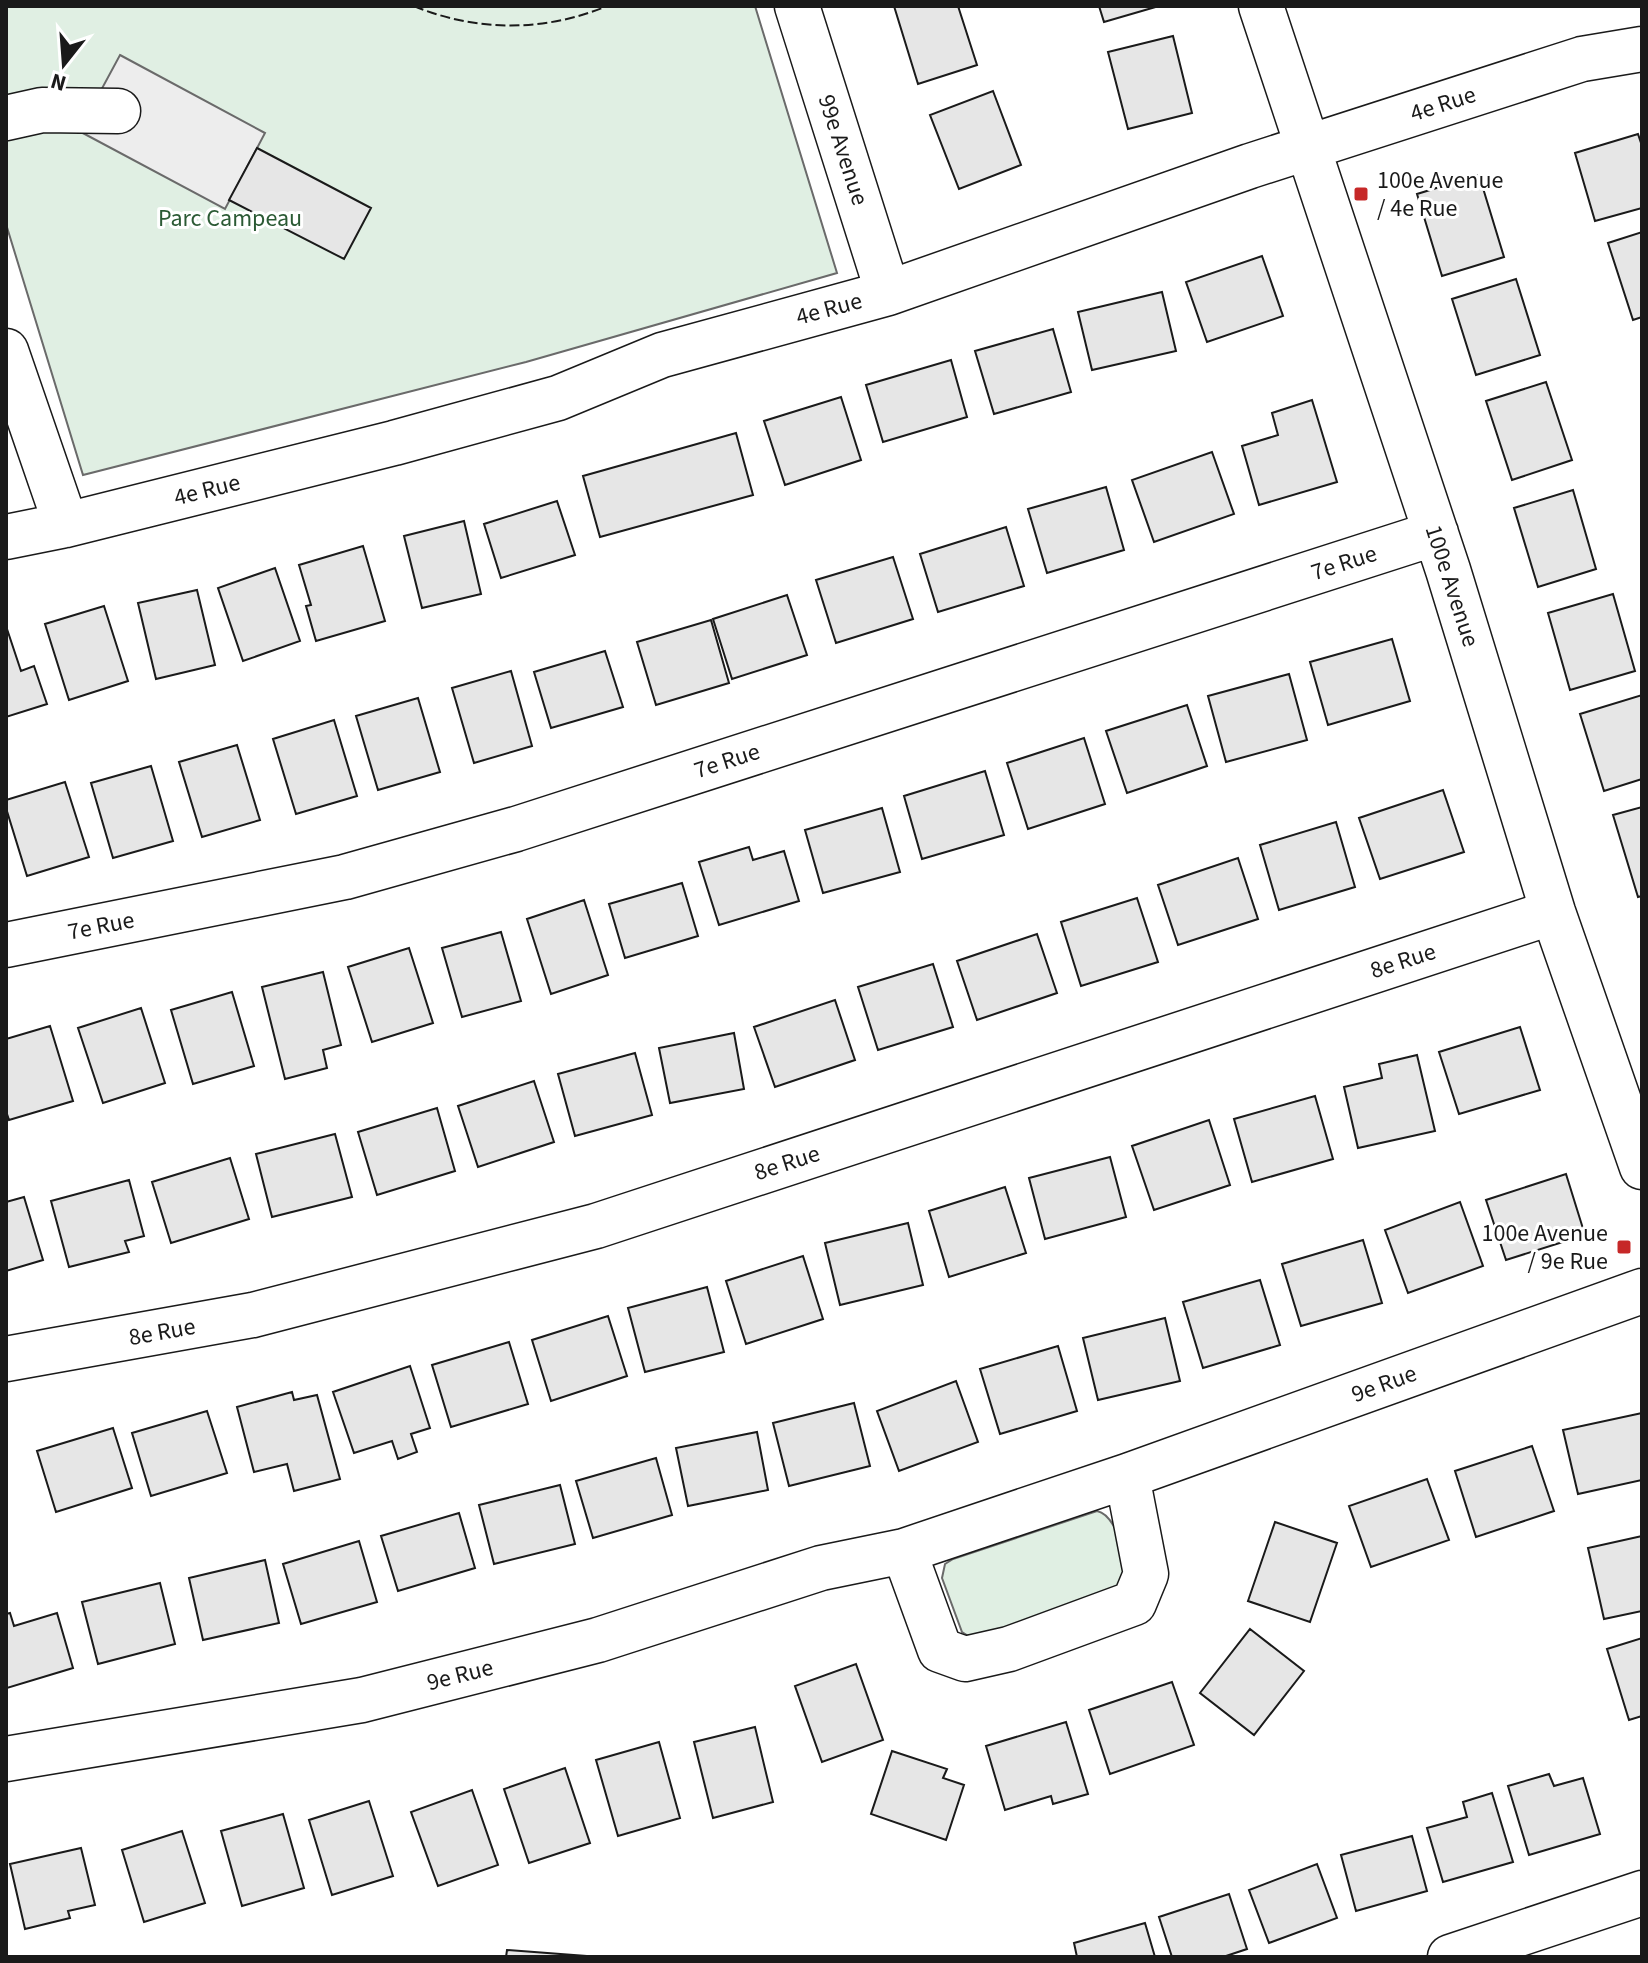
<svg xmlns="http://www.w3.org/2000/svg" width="1648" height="1963" font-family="'Source Sans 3',sans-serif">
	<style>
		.green { fill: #e0efe3; stroke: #6a6a6a; stroke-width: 2 }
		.parking { fill: #ededed; stroke: #6a6a6a; stroke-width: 2 }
		.building { fill: #e6e6e6; stroke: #1a1a1a; stroke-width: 2 }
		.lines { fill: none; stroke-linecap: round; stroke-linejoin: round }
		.minor-casing { stroke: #1a1a1a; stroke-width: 47 }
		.minor { stroke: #fff; stroke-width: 44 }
		.fence { stroke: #1a1a1a; stroke-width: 2; stroke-dasharray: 10 4; stroke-linecap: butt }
		.poi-dot { fill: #c62828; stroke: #fff; stroke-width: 3 }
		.labels { text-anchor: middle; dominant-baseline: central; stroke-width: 6; stroke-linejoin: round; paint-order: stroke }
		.street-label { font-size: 24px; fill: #1a1a1a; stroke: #fff }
		.poi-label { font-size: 24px; fill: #1a1a1a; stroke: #fff; text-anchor: start }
		.park-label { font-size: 24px; fill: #2b5a34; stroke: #fff }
	</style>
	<rect width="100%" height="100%" fill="#fff"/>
	<!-- green -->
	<path class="green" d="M 6,6 L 755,6 L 837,273 L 526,362 L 83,475 L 6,224 Z
		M 1097,1511 C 1114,1514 1125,1550 1128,1567 C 1129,1573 1126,1580 1124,1586 L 980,1637 L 970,1637 L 962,1632 L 942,1578 L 945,1564 L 953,1559 Z"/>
	<!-- parking -->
	<path class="parking" d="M 120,55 L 265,133 L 225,209 L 79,131 Z"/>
	<!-- building -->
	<path class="building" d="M 894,6 L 958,6 L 977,65 L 918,84 Z
		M 1099,6 L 1159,6 L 1104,22 Z
		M 1173,36 L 1192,113 L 1128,129 L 1108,52 Z
		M 993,91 L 1021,165 L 959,189 L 930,115 Z
		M 1638,134 L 1642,146 L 1642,208 L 1595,221 L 1575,153 Z
		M 257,148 L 371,208 L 344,259 L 229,200 Z
		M 1479,175 L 1504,257 L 1442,276 L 1417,194 Z
		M 1642,232 L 1642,317 L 1633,320 L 1608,243 Z
		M 1262,256 L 1283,316 L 1207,342 L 1186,282 Z
		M 1516,279 L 1540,355 L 1476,375 L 1452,299 Z
		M 1162,292 L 1176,351 L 1092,370 L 1078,312 Z
		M 1053,329 L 1071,392 L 994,414 L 975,351 Z
		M 951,360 L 967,417 L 883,442 L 866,385 Z
		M 1546,382 L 1572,460 L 1512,480 L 1486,401 Z
		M 841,397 L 861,460 L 785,485 L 764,421 Z
		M 1312,400 L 1337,482 L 1259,505 L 1242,446 L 1278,435 L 1272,413 Z
		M 736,433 L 753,495 L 600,537 L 583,476 Z
		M 1212,452 L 1234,514 L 1154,542 L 1132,480 Z
		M 1106,487 L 1124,550 L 1047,573 L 1028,509 Z
		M 1573,490 L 1596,569 L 1538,587 L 1514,508 Z
		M 557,501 L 575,555 L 501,578 L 484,524 Z
		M 464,521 L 481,594 L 422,608 L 404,536 Z
		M 1006,527 L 1024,586 L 938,612 L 920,554 Z
		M 363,546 L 385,621 L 316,641 L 306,606 L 311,605 L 299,565 Z
		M 893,557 L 913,619 L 836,643 L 816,580 Z
		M 275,568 L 300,641 L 243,661 L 218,588 Z
		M 197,590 L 215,665 L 156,679 L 138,603 Z
		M 1613,594 L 1635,671 L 1570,690 L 1548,613 Z
		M 787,595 L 807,655 L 732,679 L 713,619 Z
		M 104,606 L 128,681 L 69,700 L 45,624 Z
		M 711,620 L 729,683 L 656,705 L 637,642 Z
		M 6,626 L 21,671 L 34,666 L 47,704 L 6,717 Z
		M 1392,639 L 1410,701 L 1328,725 L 1310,662 Z
		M 605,651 L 623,707 L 551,728 L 534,672 Z
		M 511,671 L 532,746 L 474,763 L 452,688 Z
		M 1289,674 L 1307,740 L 1226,762 L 1208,696 Z
		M 1642,695 L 1642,779 L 1604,791 L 1580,714 Z
		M 418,698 L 440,772 L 378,790 L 356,716 Z
		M 1187,705 L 1207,766 L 1127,793 L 1106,731 Z
		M 334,720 L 357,796 L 296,814 L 273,739 Z
		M 1084,738 L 1105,804 L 1028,829 L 1007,763 Z
		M 237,745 L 260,820 L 202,837 L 179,762 Z
		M 151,766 L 173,841 L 113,858 L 91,783 Z
		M 985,771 L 1004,835 L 922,859 L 904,796 Z
		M 65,782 L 89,857 L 27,876 L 6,808 L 6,800 Z
		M 1443,790 L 1464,852 L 1380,879 L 1359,818 Z
		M 1642,807 L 1642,896 L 1638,897 L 1613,815 Z
		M 882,808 L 900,872 L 823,893 L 805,830 Z
		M 1336,822 L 1355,887 L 1279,910 L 1260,845 Z
		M 749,847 L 753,860 L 784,851 L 799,901 L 719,925 L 699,862 Z
		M 1238,858 L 1258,919 L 1178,945 L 1158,885 Z
		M 682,883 L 698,936 L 625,958 L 609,904 Z
		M 1137,898 L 1158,962 L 1081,986 L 1061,922 Z
		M 584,900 L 608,975 L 551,994 L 527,919 Z
		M 501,932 L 521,1001 L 462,1017 L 442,948 Z
		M 1037,934 L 1057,993 L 977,1020 L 957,961 Z
		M 409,948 L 433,1023 L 372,1042 L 348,967 Z
		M 933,964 L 953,1027 L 878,1050 L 858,987 Z
		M 323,972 L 341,1045 L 323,1050 L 327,1068 L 285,1079 L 262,987 Z
		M 232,992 L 254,1066 L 193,1084 L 171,1010 Z
		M 835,1000 L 855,1060 L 775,1087 L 754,1027 Z
		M 141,1008 L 165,1083 L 103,1103 L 78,1028 Z
		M 50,1026 L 73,1101 L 9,1120 L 6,1111 L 6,1039 Z
		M 1520,1027 L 1540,1090 L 1459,1114 L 1439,1052 Z
		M 734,1033 L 744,1089 L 670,1103 L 659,1048 Z
		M 635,1053 L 652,1115 L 575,1136 L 558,1074 Z
		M 1417,1055 L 1435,1131 L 1358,1148 L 1344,1087 L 1382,1078 L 1379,1064 Z
		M 534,1081 L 554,1142 L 478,1167 L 458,1106 Z
		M 1315,1096 L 1333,1159 L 1252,1182 L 1234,1119 Z
		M 437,1108 L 455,1171 L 377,1195 L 358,1132 Z
		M 1209,1120 L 1230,1185 L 1154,1210 L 1132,1146 Z
		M 335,1134 L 352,1197 L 272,1217 L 256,1154 Z
		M 1110,1157 L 1126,1217 L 1045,1239 L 1029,1178 Z
		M 230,1158 L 249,1219 L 171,1243 L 152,1182 Z
		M 1566,1174 L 1585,1235 L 1506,1260 L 1486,1200 Z
		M 129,1180 L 144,1236 L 125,1241 L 129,1252 L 69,1267 L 51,1201 Z
		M 1005,1187 L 1026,1253 L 949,1277 L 929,1211 Z
		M 24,1197 L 43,1260 L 6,1271 L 6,1202 Z
		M 1460,1202 L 1483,1266 L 1408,1293 L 1385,1230 Z
		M 908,1223 L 923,1285 L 840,1305 L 825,1243 Z
		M 1363,1240 L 1382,1303 L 1301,1326 L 1282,1264 Z
		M 803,1256 L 823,1319 L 746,1344 L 726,1281 Z
		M 1260,1280 L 1280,1345 L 1203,1368 L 1183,1302 Z
		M 707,1287 L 724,1352 L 645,1372 L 628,1308 Z
		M 608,1316 L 627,1376 L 551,1401 L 532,1340 Z
		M 1165,1318 L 1180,1381 L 1098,1400 L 1083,1338 Z
		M 509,1342 L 528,1404 L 451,1427 L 432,1365 Z
		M 1058,1346 L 1077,1411 L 1000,1434 L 980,1369 Z
		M 410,1366 L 430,1428 L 411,1434 L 417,1452 L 398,1459 L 392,1441 L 354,1453 L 333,1392 Z
		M 956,1381 L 978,1442 L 899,1471 L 877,1411 Z
		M 292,1392 L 294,1400 L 317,1395 L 340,1479 L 294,1491 L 287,1464 L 254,1472 L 237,1407 Z
		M 854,1403 L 870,1466 L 789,1486 L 773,1423 Z
		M 207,1411 L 227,1473 L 151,1496 L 132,1433 Z
		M 1642,1413 L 1642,1480 L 1578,1494 L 1563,1430 Z
		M 113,1428 L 132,1488 L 56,1512 L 37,1451 Z
		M 757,1432 L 768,1490 L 688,1506 L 676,1448 Z
		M 1532,1446 L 1554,1511 L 1476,1537 L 1455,1471 Z
		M 656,1458 L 672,1515 L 593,1538 L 576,1481 Z
		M 1427,1479 L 1449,1540 L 1371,1567 L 1349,1506 Z
		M 560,1485 L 575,1544 L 494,1564 L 479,1505 Z
		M 459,1513 L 475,1568 L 398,1591 L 381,1536 Z
		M 1275,1522 L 1337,1543 L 1310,1622 L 1248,1601 Z
		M 1642,1536 L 1642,1611 L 1604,1619 L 1588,1548 Z
		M 359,1541 L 377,1602 L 301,1624 L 283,1564 Z
		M 265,1560 L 279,1623 L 203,1640 L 189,1578 Z
		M 160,1583 L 175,1644 L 98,1664 L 82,1602 Z
		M 10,1613 L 14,1626 L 57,1613 L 73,1668 L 7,1688 L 6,1614 Z
		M 1250,1629 L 1304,1671 L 1254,1735 L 1200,1693 Z
		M 1642,1638 L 1642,1716 L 1629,1720 L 1607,1649 Z
		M 856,1664 L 883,1740 L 822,1762 L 795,1686 Z
		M 1172,1682 L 1194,1745 L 1110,1774 L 1089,1710 Z
		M 1066,1722 L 1088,1794 L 1053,1804 L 1051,1796 L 1005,1810 L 986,1746 Z
		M 755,1727 L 773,1802 L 713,1818 L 694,1742 Z
		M 659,1742 L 680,1818 L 618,1836 L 596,1760 Z
		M 892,1751 L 947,1769 L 943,1778 L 964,1785 L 946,1840 L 871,1814 Z
		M 565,1768 L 590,1843 L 529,1863 L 504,1789 Z
		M 1549,1774 L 1554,1786 L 1583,1778 L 1600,1834 L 1529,1855 L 1508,1786 Z
		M 472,1790 L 498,1865 L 438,1886 L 411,1812 Z
		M 1492,1793 L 1513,1862 L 1443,1882 L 1427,1828 L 1467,1817 L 1463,1802 Z
		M 369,1801 L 393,1876 L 332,1895 L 309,1820 Z
		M 283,1814 L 304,1888 L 242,1906 L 221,1831 Z
		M 182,1831 L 205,1903 L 144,1922 L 122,1850 Z
		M 1412,1836 L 1427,1891 L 1356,1911 L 1341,1855 Z
		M 81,1848 L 95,1905 L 68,1911 L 70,1918 L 25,1929 L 10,1864 Z
		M 1317,1864 L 1337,1918 L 1269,1943 L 1249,1890 Z
		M 1229,1894 L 1247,1949 L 1223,1957 L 1172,1957 L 1159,1917 Z
		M 1145,1923 L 1155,1957 L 1077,1957 L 1074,1943 Z
		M 507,1950 L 586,1956 L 586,1957 L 506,1957 Z"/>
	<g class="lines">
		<defs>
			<path id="minor" d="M 797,6 L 888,293
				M 1261,6 L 1448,570 L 1553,912 L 1642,1167
				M 6,118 L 42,110 L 118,111
				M 6,351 L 66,525
				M 6,537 L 66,525 L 394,443 L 558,398 L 662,355 L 888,293 L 1250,166 L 1582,59 L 1642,49
				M 6,945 L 345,877 L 516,829 L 1436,533
				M 6,1359 L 253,1315 L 596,1226 L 1553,912
				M 904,1551 L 940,1650 L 965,1659 L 1009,1649 L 1134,1603 L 1146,1574 L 1127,1476
				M 6,1759 L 362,1700 L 598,1640 L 821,1568 L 904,1551 L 1127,1476 L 1642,1291
				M 1450,1957 L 1642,1893"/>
		</defs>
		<!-- minor casing -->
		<use href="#minor" class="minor-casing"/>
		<!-- minor -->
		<use href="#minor" class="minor"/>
		<!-- fence -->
		<path class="fence" d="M 414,6 C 476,32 545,32 607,6"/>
	</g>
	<!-- markers -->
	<g class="poi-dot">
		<rect x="1353" y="186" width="16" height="16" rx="4"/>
		<rect x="1616" y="1239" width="16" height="16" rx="4"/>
	</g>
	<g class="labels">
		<!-- street labels -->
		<g class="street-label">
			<text transform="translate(1443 104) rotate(-18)">4e Rue</text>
			<text transform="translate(843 150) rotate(72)">99e Avenue</text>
			<text transform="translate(829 309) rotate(-15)">4e Rue</text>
			<text transform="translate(207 490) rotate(-14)">4e Rue</text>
			<text transform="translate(1344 563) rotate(-18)">7e Rue</text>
			<text transform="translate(1452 586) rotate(72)">100e Avenue</text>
			<text transform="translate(727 761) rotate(-18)">7e Rue</text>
			<text transform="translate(101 926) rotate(-11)">7e Rue</text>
			<text transform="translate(1403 961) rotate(-18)">8e Rue</text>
			<text transform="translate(787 1163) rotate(-18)">8e Rue</text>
			<text transform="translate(162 1332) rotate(-10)">8e Rue</text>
			<text transform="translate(1384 1384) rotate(-20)">9e Rue</text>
			<text transform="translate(460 1675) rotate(-14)">9e Rue</text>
		</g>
		<!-- poi labels -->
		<g class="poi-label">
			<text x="1377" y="180">100e Avenue<tspan x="1377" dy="28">/ 4e Rue</tspan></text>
			<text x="1608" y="1233" text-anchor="end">100e Avenue<tspan x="1608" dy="28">/ 9e Rue</tspan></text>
		</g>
		<!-- park labels -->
		<g class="park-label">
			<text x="230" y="218">Parc Campeau</text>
		</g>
	</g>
	<!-- border -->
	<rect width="1648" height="1963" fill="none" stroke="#1a1a1a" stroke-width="16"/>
	<!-- north arrow -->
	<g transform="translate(64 64) rotate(197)" stroke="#ffffff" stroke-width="6" paint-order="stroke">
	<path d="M0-6L14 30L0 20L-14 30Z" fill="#1a1a1a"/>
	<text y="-12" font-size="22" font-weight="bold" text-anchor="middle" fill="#1a1a1a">N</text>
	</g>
</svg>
